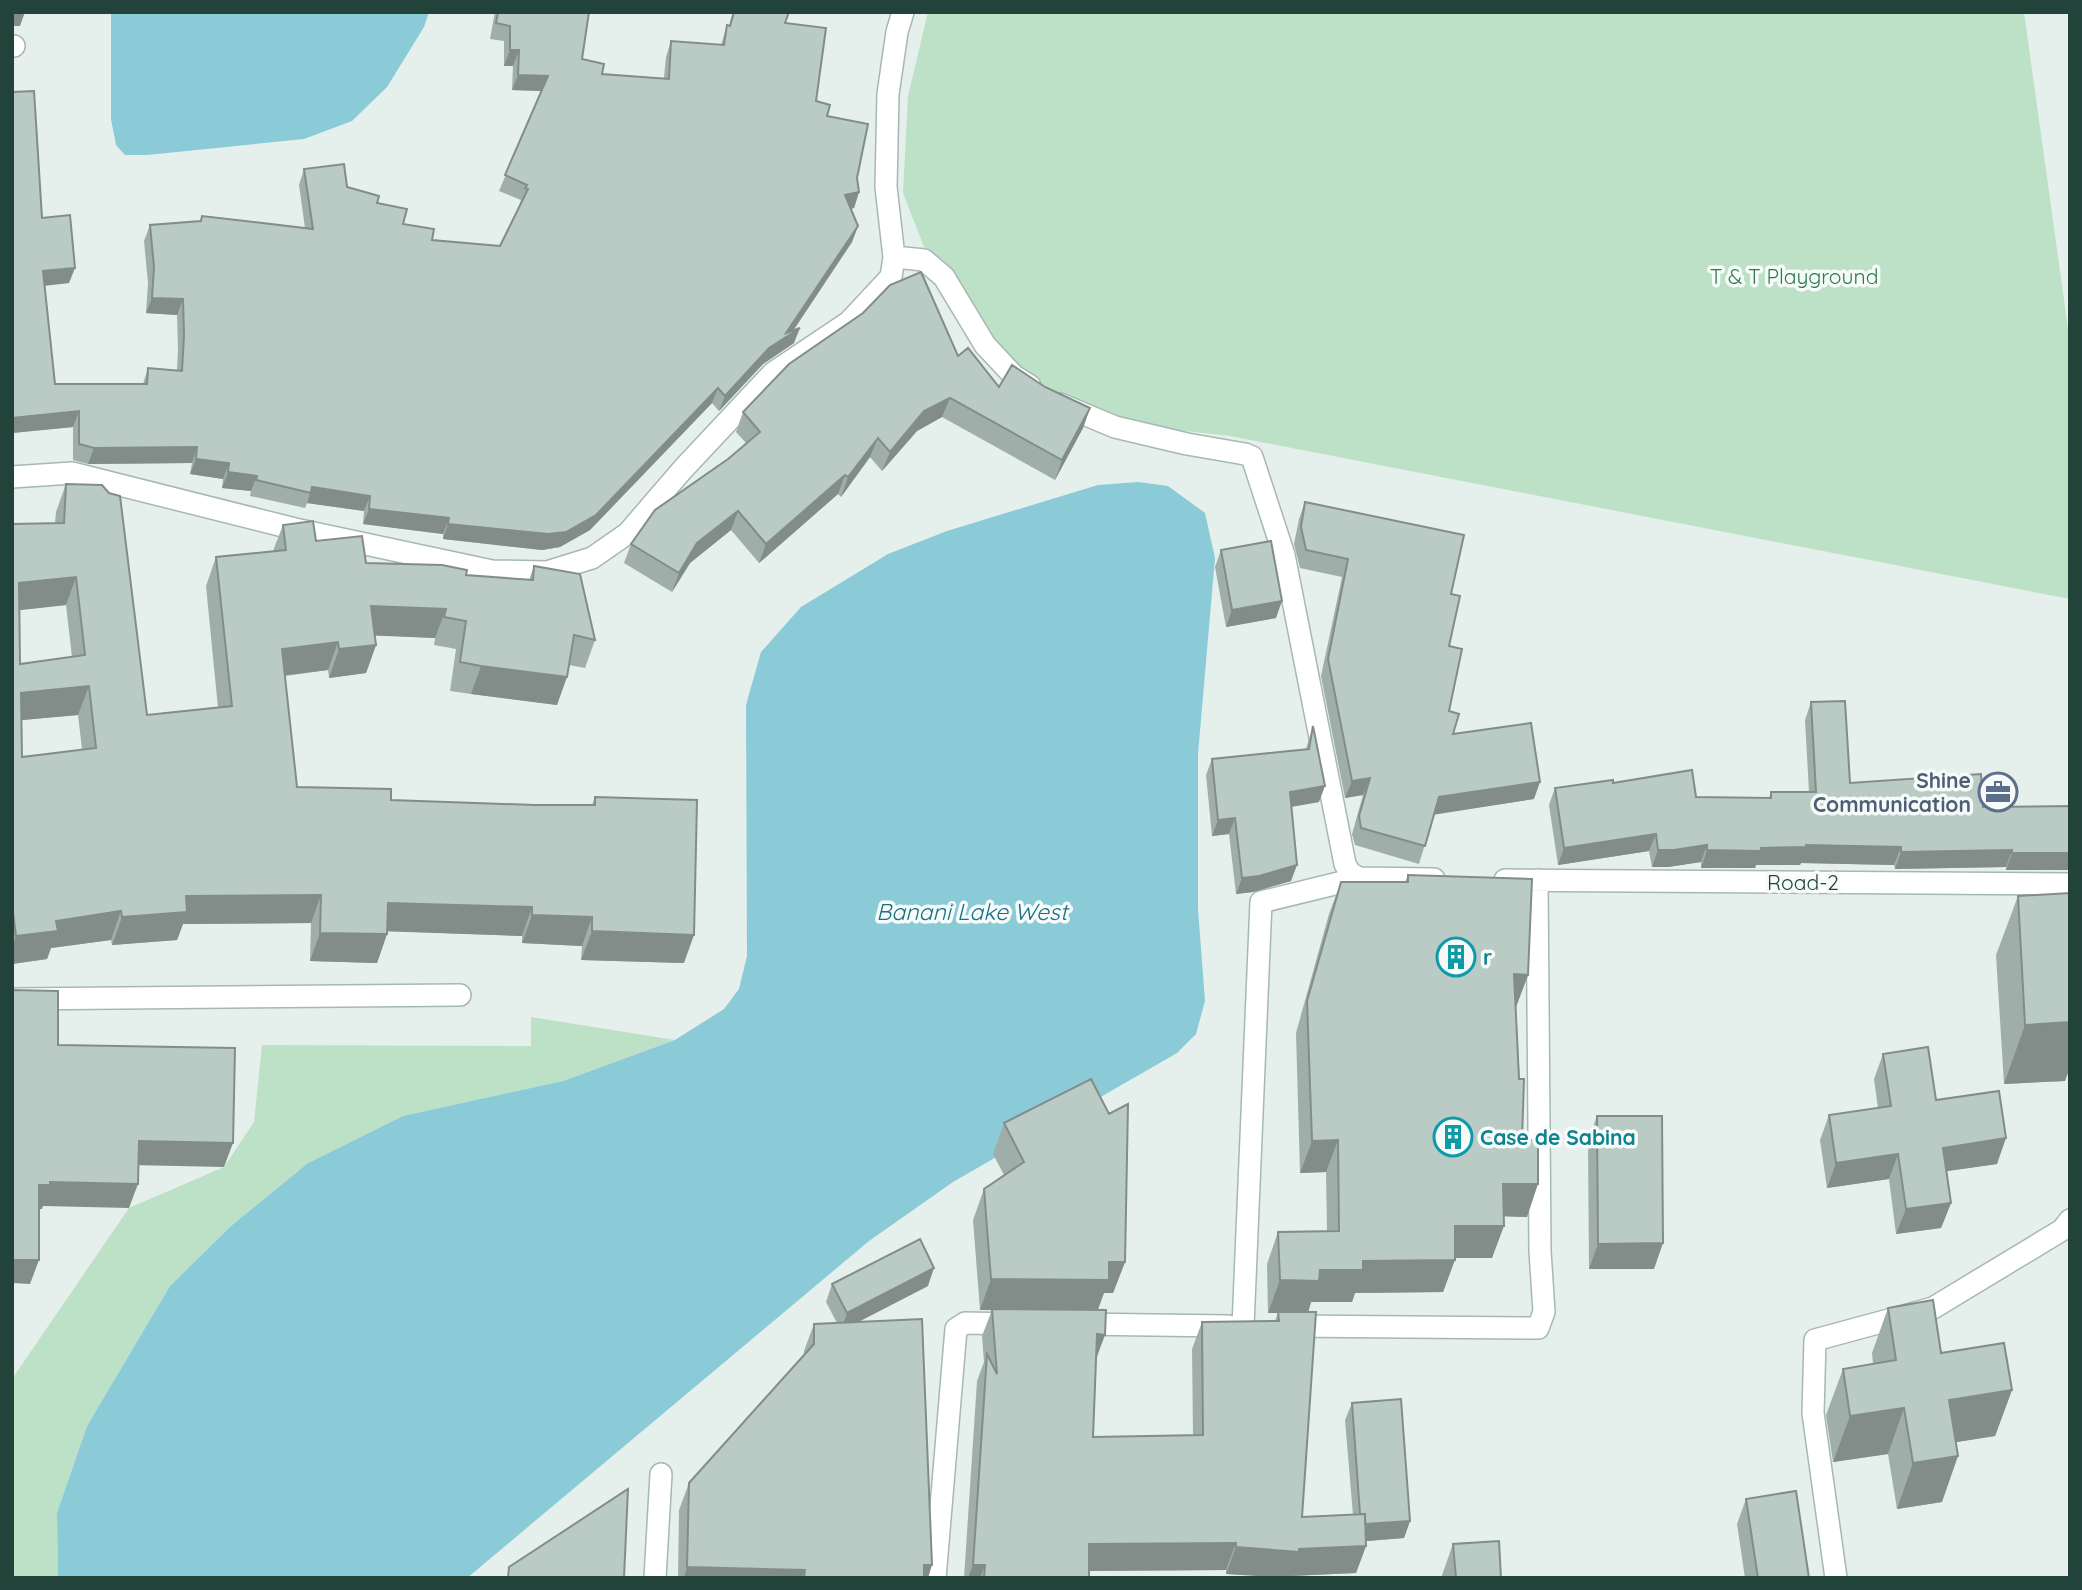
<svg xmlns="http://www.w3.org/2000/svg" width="2082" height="1590" font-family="Quicksand,sans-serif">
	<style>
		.green { fill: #bde1c7 }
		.water { fill: #8acbd7 }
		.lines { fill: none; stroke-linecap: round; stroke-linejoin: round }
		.minor-casing { stroke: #a7b8b2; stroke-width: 24 }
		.minor { stroke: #fff; stroke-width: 21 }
		.wall { fill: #a0aea9; fill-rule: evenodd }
		.shaded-wall { fill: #828d89 }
		.building { fill: #bacac4; stroke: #828d89; stroke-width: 2; fill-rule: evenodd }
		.labels { text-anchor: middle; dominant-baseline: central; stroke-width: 7; stroke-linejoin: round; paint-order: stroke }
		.park-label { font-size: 21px; fill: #2a7d4a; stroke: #f6fbf9 }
		.service-label { font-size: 21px; font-weight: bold; fill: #4e5e75; stroke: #f6fbf9; text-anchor: end }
		.street-label { font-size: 21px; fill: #22433a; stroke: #f6fbf9 }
		.culture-label { font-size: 21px; font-weight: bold; fill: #0d838f; stroke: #f6fbf9; text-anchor: start }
		.water-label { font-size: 23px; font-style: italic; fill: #187184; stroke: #f6fbf9 }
	</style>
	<rect width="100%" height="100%" fill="#e5efeb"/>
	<!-- green -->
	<path class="green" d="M 928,12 L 2024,12 L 2070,343 L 2070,599 L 1230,436 L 1122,424 L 1066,401 L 1005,358 L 936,278 L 903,193 L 908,96 Z
		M 531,1017 L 675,1040 L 563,1081 L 403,1116 L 308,1163 L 231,1226 L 170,1286 L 87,1426 L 57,1513 L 58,1578 L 12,1578 L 12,1379 L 129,1208 L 224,1167 L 254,1122 L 262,1045 L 531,1046 Z"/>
	<!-- water -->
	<path class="water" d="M 111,12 L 429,12 L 424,27 L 387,87 L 352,121 L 304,139 L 147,155 L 125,155 L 116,145 L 111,119 Z
		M 1138,482 L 1168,486 L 1205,513 L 1215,558 L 1198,754 L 1198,909 L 1205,1001 L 1196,1034 L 1177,1053 L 953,1182 L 869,1241 L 467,1578 L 58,1578 L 57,1513 L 87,1426 L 170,1286 L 231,1226 L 308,1163 L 403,1116 L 563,1081 L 675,1040 L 724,1009 L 739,989 L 747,956 L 746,705 L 761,652 L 801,607 L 888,554 L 947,531 L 1098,485 Z"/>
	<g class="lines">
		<defs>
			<path id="minor" d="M 12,46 L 14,46
				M 894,257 L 924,260 L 944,277 L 985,345 L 1014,376 L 1030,386
				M 1060,404 L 1115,427 L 1187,444 L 1245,454 L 1252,457 L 1284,555 L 1345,864 L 1350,873 L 1359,878 L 1434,879
				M 12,477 L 72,473 L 295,529 L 492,571 L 547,572 L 592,558 L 628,533 L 683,469 L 773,373 L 849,322 L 891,277 L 894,257 L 886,187 L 888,94 L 897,32 L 903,12
				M 1505,880 L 2070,884
				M 12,999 L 460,995
				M 1078,1324 L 1228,1326
				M 1243,1326 L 1261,902 L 1359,878
				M 1288,1326 L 1538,1328 L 1544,1312 L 1540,1251 L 1537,880
				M 655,1578 L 661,1474
				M 935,1578 L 956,1329 L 965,1323 L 1014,1324
				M 1836,1578 L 1813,1413 L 1815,1340 L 1933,1308 L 2062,1230 L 2070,1220"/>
		</defs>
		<!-- minor casing -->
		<use href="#minor" class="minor-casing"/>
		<!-- minor -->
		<use href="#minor" class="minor"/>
	</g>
	<!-- wall -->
	<path class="wall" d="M 495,12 L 589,12 L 582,59 L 602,74 L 664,78 L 666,57 L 671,41 L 721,45 L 727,25 L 729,26 L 733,12 L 789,12 L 785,23 L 816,101 L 827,116 L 857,178 L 859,192 L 854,208 L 851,209 L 858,226 L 852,242 L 793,330 L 794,343 L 763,364 L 719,411 L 712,403 L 590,530 L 560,547 L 542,550 L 443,539 L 443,534 L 363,524 L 364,511 L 307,503 L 305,508 L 250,496 L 251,491 L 222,488 L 223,479 L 190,474 L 192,463 L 88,464 L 73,460 L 73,427 L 12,433 L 42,218 L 69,283 L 45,286 L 55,384 L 143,384 L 148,368 L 177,370 L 178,350 L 177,315 L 146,313 L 148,283 L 144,241 L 150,225 L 200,221 L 202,216 L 305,228 L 299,185 L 304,169 L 347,187 L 377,203 L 403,224 L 432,240 L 500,246 L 520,204 L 521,200 L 499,191 L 541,91 L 512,90 L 513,66 L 504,66 L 504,41 L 490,39 Z
		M 958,356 L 999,387 L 1045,387 L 1090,408 L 1083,428 L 1055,480 L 942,417 L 917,431 L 882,471 L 870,457 L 841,497 L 838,494 L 759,563 L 731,530 L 690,563 L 672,592 L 624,563 L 631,544 L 746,443 L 736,432 L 743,412 Z
		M 66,484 L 147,715 L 218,708 L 206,586 L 216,557 L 273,551 L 283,525 L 316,541 L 366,563 L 466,575 L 529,580 L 534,566 L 595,640 L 585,668 L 569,665 L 557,705 L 471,694 L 450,691 L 456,649 L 434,645 L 435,638 L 375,635 L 376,645 L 366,673 L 329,678 L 328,670 L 285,676 L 297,787 L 391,800 L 535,805 L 592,805 L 595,797 L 684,963 L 581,960 L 582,946 L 522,943 L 522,936 L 387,931 L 387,934 L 377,963 L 310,961 L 311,923 L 183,924 L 177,940 L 112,945 L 111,940 L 51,948 L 47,959 L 12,964 L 12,524 L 55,523 L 56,512 ZM 66,605 L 72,657 L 20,664 L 19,610 ZM 78,715 L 82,749 L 22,757 L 21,720 Z
		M 1305,502 L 1451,594 L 1449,646 L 1449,711 L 1453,734 L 1534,799 L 1434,814 L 1419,864 L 1355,845 L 1352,834 L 1363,795 L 1345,798 L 1321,676 L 1342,577 L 1300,568 L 1294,544 L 1299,519 Z
		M 1221,550 L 1276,618 L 1226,627 L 1215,567 Z
		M 1811,702 L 1850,783 L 1983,807 L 2070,806 L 2070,870 L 2006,870 L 2006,867 L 1895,869 L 1894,865 L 1801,863 L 1800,865 L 1756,865 L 1755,868 L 1701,868 L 1701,862 L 1668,867 L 1652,867 L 1649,851 L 1558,865 L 1549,805 L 1555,788 L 1613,783 L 1696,797 L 1769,798 L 1771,792 L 1809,792 L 1805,720 Z
		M 1313,726 L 1319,802 L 1291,807 L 1291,881 L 1253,892 L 1236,894 L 1229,834 L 1212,836 L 1206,775 L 1212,759 L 1306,749 Z
		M 1408,875 L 1528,975 L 1516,1007 L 1527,1217 L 1504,1216 L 1492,1258 L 1455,1258 L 1443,1292 L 1355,1293 L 1352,1302 L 1311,1302 L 1308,1312 L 1302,1517 L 1353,1515 L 1345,1420 L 1352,1403 L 1410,1521 L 1404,1538 L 1366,1541 L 1366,1546 L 1356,1573 L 1290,1576 L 1226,1574 L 1226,1570 L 1089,1571 L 1089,1578 L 964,1578 L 977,1381 L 984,1362 L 982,1336 L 992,1310 L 980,1310 L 973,1220 L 984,1189 L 1004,1175 L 993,1154 L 1004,1123 L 1125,1262 L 1113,1293 L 1104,1293 L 1098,1310 L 1093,1437 L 1193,1435 L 1192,1349 L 1202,1322 L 1275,1321 L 1278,1313 L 1268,1313 L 1267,1264 L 1278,1232 L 1327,1231 L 1326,1172 L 1300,1173 L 1296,1033 L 1329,914 L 1341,882 L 1405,882 Z
		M 2018,896 L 2065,1081 L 2004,1084 L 1996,955 Z
		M 1883,1054 L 1936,1100 L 1997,1164 L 1946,1171 L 1951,1203 L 1941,1228 L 1896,1234 L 1889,1179 L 1827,1188 L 1820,1140 L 1829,1115 L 1878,1108 L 1874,1079 Z
		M 1597,1116 L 1654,1269 L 1589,1269 L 1588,1141 Z
		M 832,1284 L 928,1286 L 857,1322 L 928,1578 L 678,1578 L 679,1510 L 689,1483 L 804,1355 L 804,1351 L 814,1324 L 837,1323 L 826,1302 Z
		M 1888,1308 L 1941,1353 L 2012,1390 L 1995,1436 L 1956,1442 L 1942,1502 L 1897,1509 L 1888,1454 L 1833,1462 L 1826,1415 L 1843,1369 L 1873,1364 L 1872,1353 Z
		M 1746,1499 L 1809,1578 L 1745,1578 L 1737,1524 Z
		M 1453,1544 L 1501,1578 L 1441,1578 Z"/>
	<!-- shaded-wall -->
	<path class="shaded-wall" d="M 12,12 L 25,12 L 20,26 L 12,26 Z
		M 510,50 L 519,50 L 513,66 L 504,66 Z
		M 518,75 L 548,76 L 542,91 L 512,90 Z
		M 859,192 L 854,208 L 839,211 L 845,195 Z
		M 858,226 L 852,242 L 791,334 L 800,328 L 794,343 L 763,364 L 719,411 L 725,396 L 769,348 L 786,333 Z
		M 75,268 L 69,283 L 38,286 L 43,271 Z
		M 152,298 L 183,299 L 177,315 L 146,313 Z
		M 718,388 L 712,403 L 590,530 L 560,547 L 542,550 L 443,539 L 448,524 Z
		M 950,398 L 942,417 L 917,431 L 882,471 L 890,452 L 924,411 Z
		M 1090,408 L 1083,428 L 1055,480 L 1062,460 Z
		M 79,411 L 73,427 L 12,433 L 12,418 Z
		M 878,438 L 870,457 L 841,497 L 848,477 Z
		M 197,447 L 192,463 L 88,464 L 94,448 Z
		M 196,459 L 229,463 L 223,479 L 190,474 Z
		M 228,472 L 257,476 L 251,491 L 222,488 Z
		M 845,475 L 838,494 L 759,563 L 766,544 Z
		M 312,487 L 370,496 L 364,511 L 307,503 Z
		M 369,509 L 449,518 L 443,534 L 363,524 Z
		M 738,511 L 731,530 L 690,563 L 672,592 L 679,573 L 697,543 Z
		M 76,577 L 66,605 L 12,611 L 19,583 Z
		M 1282,601 L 1276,618 L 1226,627 L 1232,610 Z
		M 371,606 L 446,609 L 435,638 L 361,635 Z
		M 338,642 L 328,670 L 272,677 L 282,649 Z
		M 376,645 L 366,673 L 329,678 L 339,649 Z
		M 481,666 L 567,677 L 557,705 L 471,694 Z
		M 89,686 L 78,715 L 12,721 L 21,693 Z
		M 1370,778 L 1363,795 L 1345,798 L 1352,781 Z
		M 1540,782 L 1534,799 L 1432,815 L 1439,797 Z
		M 1325,786 L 1319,802 L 1284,808 L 1290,792 Z
		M 1235,818 L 1229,834 L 1212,836 L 1218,820 Z
		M 1656,834 L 1649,851 L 1558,865 L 1564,848 Z
		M 1707,845 L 1701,862 L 1668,867 L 1652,867 L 1658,850 Z
		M 1806,845 L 1901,847 L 1894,865 L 1801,863 L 1800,865 L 1756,865 L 1755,868 L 1701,868 L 1707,850 Z
		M 2012,850 L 2006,867 L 1895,869 L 1901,852 Z
		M 2012,853 L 2070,853 L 2070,870 L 2006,870 Z
		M 1297,865 L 1291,881 L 1253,892 L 1236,894 L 1242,878 Z
		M 321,895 L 311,923 L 183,924 L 177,940 L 112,945 L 122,917 L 186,896 Z
		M 388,903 L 532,907 L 522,936 L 378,931 Z
		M 121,911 L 111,940 L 51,948 L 47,959 L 12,964 L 12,947 L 16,936 L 56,921 Z
		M 532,915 L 592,917 L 582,946 L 522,943 Z
		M 592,931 L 694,935 L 684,963 L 581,960 Z
		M 320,933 L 387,934 L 377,963 L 310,961 Z
		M 1514,974 L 1528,975 L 1516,1007 Z
		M 2070,1022 L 2070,1068 L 2065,1081 L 2004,1084 L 2025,1025 Z
		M 2006,1138 L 1997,1164 L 1934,1173 L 1943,1148 Z
		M 1338,1140 L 1326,1172 L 1300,1173 L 1312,1141 Z
		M 139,1141 L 233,1143 L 224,1167 L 130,1165 Z
		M 1898,1154 L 1889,1179 L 1827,1188 L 1836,1163 Z
		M 50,1182 L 138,1184 L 129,1208 L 43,1206 L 42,1209 L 30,1209 L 39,1185 Z
		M 1503,1184 L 1538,1184 L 1527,1217 L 1492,1216 Z
		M 1951,1203 L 1941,1228 L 1896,1234 L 1906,1209 Z
		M 1455,1226 L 1504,1226 L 1492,1258 L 1443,1258 Z
		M 1663,1243 L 1654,1269 L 1589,1269 L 1598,1244 Z
		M 12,1260 L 39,1260 L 30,1284 L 12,1283 Z
		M 1455,1260 L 1443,1292 L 1355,1293 L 1352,1302 L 1311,1302 L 1308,1313 L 1268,1313 L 1280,1280 L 1363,1261 Z
		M 1109,1262 L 1125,1262 L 1113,1293 L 1104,1293 L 1097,1311 L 980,1310 L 991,1279 Z
		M 934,1268 L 928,1286 L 841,1331 L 847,1313 Z
		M 1097,1334 L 1105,1335 L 1095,1362 Z
		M 2012,1390 L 1995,1436 L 1932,1446 L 1949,1400 Z
		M 1904,1408 L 1888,1454 L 1833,1462 L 1850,1416 Z
		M 1958,1456 L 1942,1502 L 1897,1509 L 1913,1463 Z
		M 1410,1521 L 1404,1538 L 1355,1542 L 1361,1525 Z
		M 1236,1543 L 1226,1570 L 1079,1571 L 1089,1544 Z
		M 1366,1546 L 1356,1573 L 1290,1576 L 1290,1578 L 1226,1574 L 1236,1547 L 1299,1549 Z
		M 924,1565 L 932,1565 L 928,1578 L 919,1578 Z
		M 973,1565 L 985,1565 L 980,1578 L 968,1578 Z
		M 687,1567 L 805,1570 L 802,1578 L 684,1578 Z"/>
	<!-- building -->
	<path class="building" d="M 498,12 L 589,12 L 582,59 L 604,64 L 602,74 L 669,79 L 671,41 L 724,45 L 727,25 L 730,26 L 734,12 L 789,12 L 785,23 L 826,28 L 816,101 L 830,105 L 827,116 L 868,124 L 857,178 L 859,192 L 845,195 L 858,226 L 786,333 L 800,328 L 769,348 L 725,396 L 718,388 L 596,515 L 566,532 L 548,534 L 448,524 L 449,518 L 369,509 L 370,496 L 312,487 L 311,493 L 256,480 L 257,476 L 228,472 L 229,463 L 196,459 L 197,447 L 94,448 L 79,444 L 79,411 L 12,418 L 12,92 L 34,91 L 42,218 L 70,215 L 75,268 L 43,271 L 55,384 L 147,384 L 148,368 L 182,371 L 184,335 L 183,299 L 152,298 L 154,267 L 150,225 L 201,221 L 202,216 L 313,229 L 304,169 L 344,164 L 347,187 L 379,196 L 377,203 L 407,209 L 403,224 L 434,229 L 432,240 L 500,246 L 528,189 L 525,188 L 527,185 L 505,175 L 548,76 L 518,75 L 519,50 L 510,50 L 510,26 L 496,23 Z
		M 921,272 L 958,356 L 968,348 L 999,387 L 1012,365 L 1045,387 L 1090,408 L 1062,460 L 950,398 L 924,411 L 890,452 L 878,438 L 848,477 L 845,475 L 766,544 L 738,511 L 697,543 L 679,573 L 631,544 L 655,510 L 728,459 L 760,432 L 743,412 L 789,364 L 863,313 L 890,285 Z
		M 66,484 L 102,485 L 109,493 L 120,496 L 147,715 L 232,706 L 216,557 L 286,550 L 283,525 L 313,521 L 316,541 L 362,536 L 366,563 L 442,565 L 467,570 L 466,575 L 533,580 L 534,566 L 580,574 L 595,640 L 574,635 L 567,677 L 481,666 L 460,662 L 466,621 L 444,617 L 446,609 L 371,606 L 376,645 L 339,649 L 338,642 L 282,649 L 297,787 L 391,789 L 391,800 L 535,805 L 595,805 L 595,797 L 697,800 L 694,935 L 592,931 L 592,917 L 532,915 L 532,907 L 388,903 L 387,934 L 320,933 L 321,895 L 186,896 L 187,912 L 122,917 L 121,911 L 56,921 L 58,931 L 16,936 L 12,904 L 12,524 L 64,523 ZM 76,577 L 85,655 L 20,664 L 19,583 ZM 89,686 L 96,748 L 22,757 L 21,693 Z
		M 1305,502 L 1464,535 L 1451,594 L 1460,596 L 1449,646 L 1462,649 L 1449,711 L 1459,714 L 1453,734 L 1531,723 L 1540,782 L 1439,797 L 1425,846 L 1361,828 L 1359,816 L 1370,778 L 1352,781 L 1328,659 L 1348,559 L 1306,550 L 1301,527 Z
		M 1271,541 L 1282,601 L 1232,610 L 1221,550 Z
		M 1845,701 L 1850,783 L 1981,774 L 1983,807 L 2070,806 L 2070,853 L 2012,853 L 2012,850 L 1901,852 L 1901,847 L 1806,845 L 1806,847 L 1761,848 L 1761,851 L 1707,850 L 1707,845 L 1674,850 L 1658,850 L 1656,834 L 1564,848 L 1555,788 L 1613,780 L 1613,783 L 1692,770 L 1696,797 L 1771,798 L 1771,792 L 1816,792 L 1811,702 Z
		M 1313,726 L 1325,786 L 1290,792 L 1297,865 L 1259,876 L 1242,878 L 1235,818 L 1218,820 L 1212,759 L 1309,749 Z
		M 1408,875 L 1532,879 L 1528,975 L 1514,974 L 1519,1079 L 1524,1079 L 1522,1140 L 1538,1140 L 1538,1184 L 1503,1184 L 1504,1226 L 1455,1226 L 1455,1260 L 1363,1261 L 1363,1270 L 1320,1270 L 1319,1281 L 1280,1280 L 1278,1232 L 1339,1231 L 1338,1140 L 1312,1141 L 1307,1001 L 1341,882 L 1408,882 Z
		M 2070,893 L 2070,1022 L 2025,1025 L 2018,896 Z
		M 12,990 L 58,991 L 58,1045 L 235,1048 L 233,1143 L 139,1141 L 138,1184 L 50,1182 L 50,1185 L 39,1185 L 39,1260 L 12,1260 Z
		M 1928,1047 L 1936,1100 L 1999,1091 L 2006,1138 L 1943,1148 L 1951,1203 L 1906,1209 L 1898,1154 L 1836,1163 L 1829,1115 L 1891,1106 L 1883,1054 Z
		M 1091,1079 L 1109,1114 L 1128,1104 L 1125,1262 L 1109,1262 L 1109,1280 L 991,1279 L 984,1189 L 1024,1162 L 1004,1123 Z
		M 1597,1116 L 1662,1116 L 1663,1243 L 1598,1244 Z
		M 920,1239 L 934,1268 L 847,1313 L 832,1284 Z
		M 1933,1300 L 1941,1353 L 2004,1343 L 2012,1390 L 1949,1400 L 1958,1456 L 1913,1463 L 1904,1408 L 1850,1416 L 1843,1369 L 1896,1360 L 1888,1308 Z
		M 992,1309 L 1106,1310 L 1105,1335 L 1097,1334 L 1093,1437 L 1203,1435 L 1202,1322 L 1279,1321 L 1278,1312 L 1316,1312 L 1302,1517 L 1365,1514 L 1366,1546 L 1299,1549 L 1299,1552 L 1236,1547 L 1236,1543 L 1089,1544 L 1089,1578 L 984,1578 L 985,1565 L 973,1565 L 987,1354 L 997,1374 Z
		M 922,1319 L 932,1565 L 924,1565 L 924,1578 L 804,1578 L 805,1570 L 687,1567 L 689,1483 L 814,1344 L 814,1324 Z
		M 1401,1399 L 1410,1521 L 1365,1524 L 1365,1514 L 1360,1514 L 1352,1403 Z
		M 628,1489 L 624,1578 L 508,1578 L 509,1567 Z
		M 1796,1491 L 1809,1578 L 1758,1578 L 1746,1499 Z
		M 1499,1541 L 1501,1578 L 1456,1578 L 1453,1544 Z"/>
	<!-- icons -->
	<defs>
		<symbol id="office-ring" viewBox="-11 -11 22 22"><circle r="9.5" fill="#f6fbf9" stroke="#5c6f8a" stroke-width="1.5"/><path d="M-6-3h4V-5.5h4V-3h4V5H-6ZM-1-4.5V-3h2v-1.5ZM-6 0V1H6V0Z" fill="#5c6f8a"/></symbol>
		<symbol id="building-ring" viewBox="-11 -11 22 22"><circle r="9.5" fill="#f6fbf9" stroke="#0f9aa8" stroke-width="1.5"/><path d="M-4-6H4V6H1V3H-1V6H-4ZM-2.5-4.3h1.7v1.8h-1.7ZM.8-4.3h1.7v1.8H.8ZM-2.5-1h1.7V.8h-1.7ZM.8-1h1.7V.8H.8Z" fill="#0f9aa8"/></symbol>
	</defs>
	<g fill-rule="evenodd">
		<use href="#office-ring" x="1976" y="770" width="44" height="44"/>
		<use href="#building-ring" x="1434" y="935" width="44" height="44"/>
		<use href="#building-ring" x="1431" y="1115" width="44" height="44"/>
	</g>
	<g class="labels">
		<!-- park labels -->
		<g class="park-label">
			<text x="1794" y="276">T &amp; T Playground</text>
		</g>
		<!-- service labels -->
		<g class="service-label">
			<text x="1971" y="780">Shine<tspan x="1971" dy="24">Communication</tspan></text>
		</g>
		<!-- street labels -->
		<g class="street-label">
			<text x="1803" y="882">Road-2</text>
		</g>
		<!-- culture labels -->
		<g class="culture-label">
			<text x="1483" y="957">r</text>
			<text x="1480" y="1137">Case de Sabina</text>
		</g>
		<!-- water labels -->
		<g class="water-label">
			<text x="972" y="911">Banani Lake West</text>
		</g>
	</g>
	<!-- border -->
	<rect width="2082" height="1590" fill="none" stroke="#22433a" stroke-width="28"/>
</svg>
